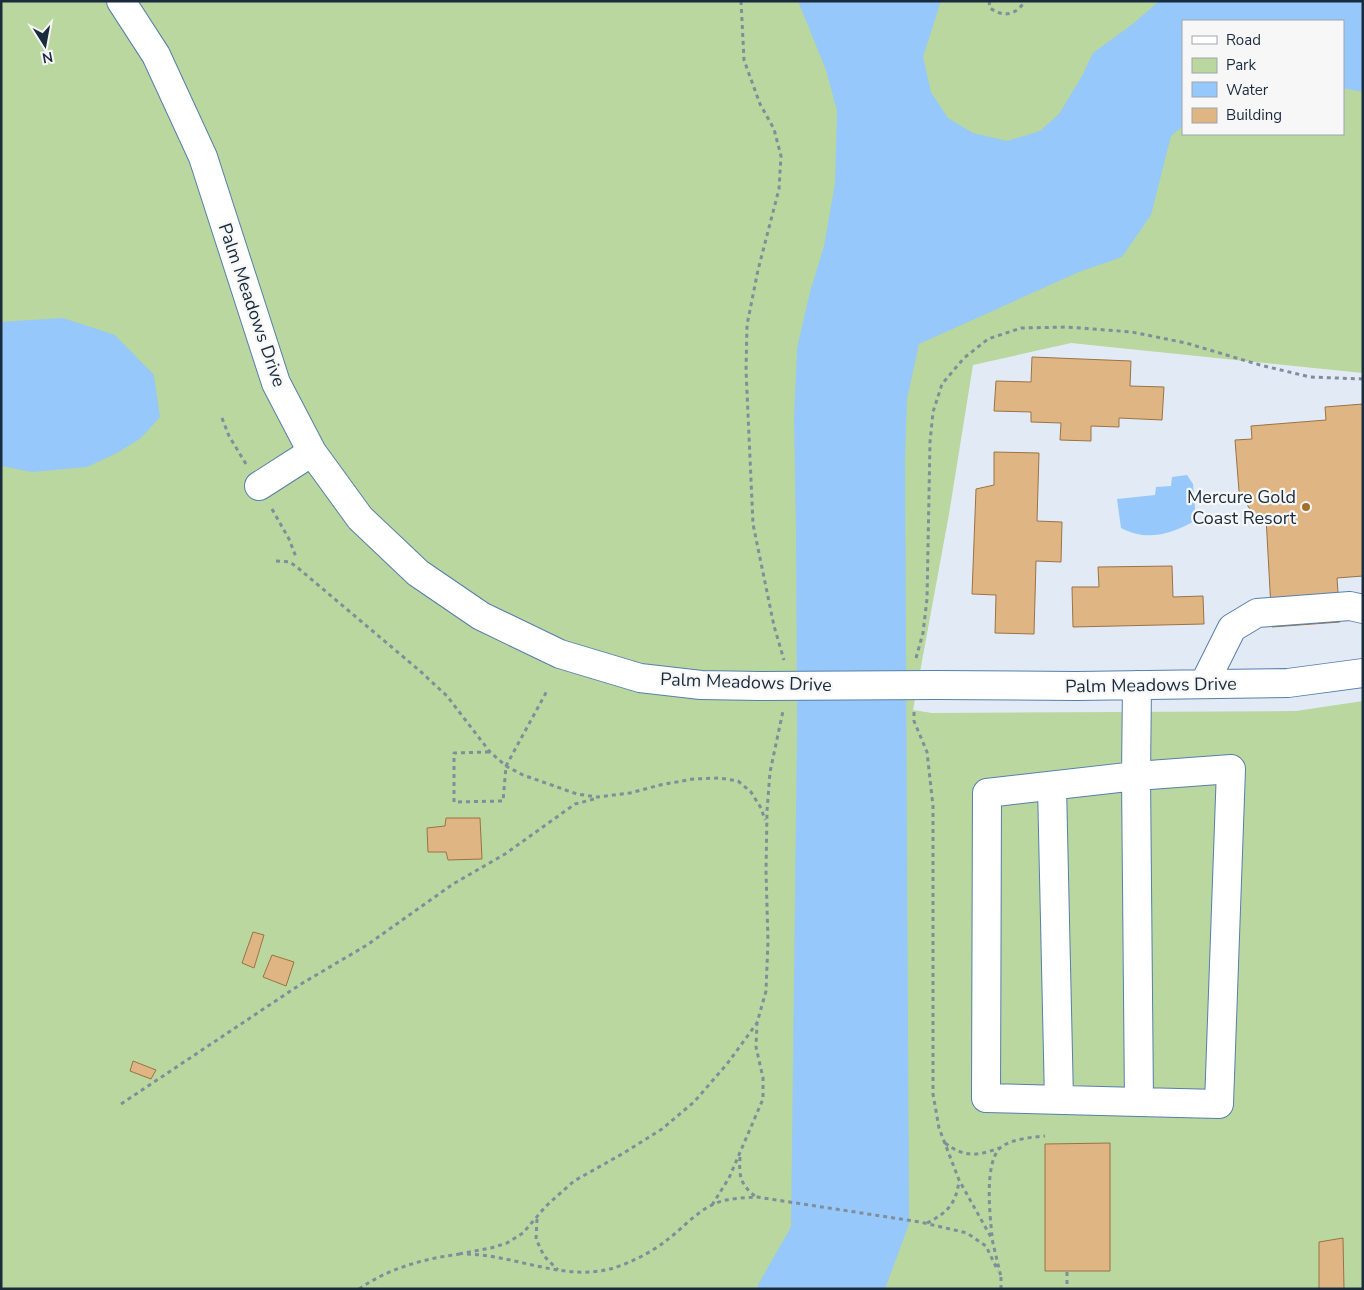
<svg xmlns="http://www.w3.org/2000/svg" width="1364" height="1290" font-family="'Nunito Sans',sans-serif">
	<style>
		.green { fill: #b9d79e; fill-rule: evenodd }
		.water { fill: #96c8fb }
		.building { fill: #dfb584; stroke: #9a7344 }
		.lines { fill: none; stroke-linecap: round; stroke-linejoin: round }
		.minor-casing { stroke: #567faa; stroke-width: 30 }
		.path { stroke: #808d9b; stroke-width: 3; stroke-dasharray: 4 4; stroke-linecap: butt }
		.minor { stroke: #fff; stroke-width: 28 }
		.minor-bridge-casing { stroke: #567faa; stroke-width: 30; stroke-linecap: butt }
		.minor-bridge { stroke: #fff; stroke-width: 28 }
		.poi-dot { fill: #a46f28; stroke: #f7f7f7; stroke-width: 2 }
		.labels { text-anchor: middle; dominant-baseline: central; stroke-width: 4.5; stroke-linejoin: round; paint-order: stroke }
		.street-label { font-size: 18px; fill: #1a2b3d; stroke: #f7f7f7 }
		.poi-label { font-size: 18px; fill: #1a2b3d; stroke: #f7f7f7; text-anchor: end }
	</style>
	<rect width="100%" height="100%" fill="#e2ebf5"/>
	<!-- green -->
	<path class="green" d="M 1,1 L 1363,1 L 1363,373 L 1071,343 L 973,365 L 949,514 L 913,710 L 932,713 L 1296,711 L 1363,701 L 1363,1289 L 1,1289 ZM 1183,21 L 1343,21 L 1343,134 L 1183,134 Z"/>
	<!-- water -->
	<path class="water" d="M 798,1 L 941,1 L 923,57 L 931,92 L 948,118 L 973,133 L 1007,141 L 1040,131 L 1059,114 L 1082,76 L 1093,53 L 1134,23 L 1159,1 L 1363,1 L 1363,92 L 1343,88 L 1343,21 L 1183,21 L 1183,126 L 1171,136 L 1151,215 L 1122,257 L 1079,272 L 919,344 L 907,399 L 905,458 L 909,1224 L 885,1289 L 757,1289 L 759,1283 L 791,1227 L 797,731 L 796,530 L 794,419 L 797,348 L 810,292 L 824,246 L 835,183 L 837,111 L 826,70 Z
		M 63,318 L 115,335 L 154,375 L 160,417 L 141,438 L 117,453 L 87,467 L 32,472 L 1,466 L 1,322 Z
		M 1187,475 L 1193,484 L 1196,520 C 1172,534 1147,542 1121,528 L 1117,499 L 1155,495 L 1156,487 L 1171,486 L 1172,477 Z"/>
	<!-- building -->
	<path class="building" d="M 1032,357 L 1131,361 L 1130,386 L 1164,387 L 1162,420 L 1119,418 L 1119,427 L 1091,426 L 1091,441 L 1060,440 L 1061,423 L 1031,422 L 1031,412 L 994,411 L 996,381 L 1031,382 Z
		M 1363,404 L 1363,576 L 1337,578 L 1340,622 L 1272,627 L 1266,517 L 1254,516 L 1239,491 L 1235,440 L 1252,439 L 1251,426 L 1326,420 L 1325,407 Z
		M 994,452 L 1039,453 L 1037,521 L 1062,522 L 1061,562 L 1036,561 L 1034,634 L 995,633 L 996,595 L 972,594 L 976,489 L 994,485 Z
		M 1172,566 L 1173,597 L 1203,596 L 1204,624 L 1073,627 L 1072,587 L 1099,587 L 1098,567 Z
		M 446,818 L 480,818 L 482,859 L 448,860 L 446,852 L 428,852 L 427,828 L 445,826 Z
		M 253,932 L 264,935 L 254,968 L 242,963 Z
		M 272,955 L 294,962 L 286,986 L 263,977 Z
		M 133,1061 L 156,1070 L 151,1079 L 130,1071 Z
		M 1110,1143 L 1110,1271 L 1045,1271 L 1045,1144 Z
		M 1343,1238 L 1344,1289 L 1319,1289 L 1319,1242 Z"/>
	<g class="lines">
		<defs>
			<path id="minor" d="M 121,1 L 156,55 L 203,157 L 276,383 L 312,452 L 360,518 L 418,573 L 481,616 L 560,654 L 640,678 L 701,685 L 760,686
				M 259,486 L 312,452
				M 1204,684 L 1232,628 L 1257,613 L 1350,606 L 1363,609
				M 935,685 L 1076,686 L 1288,683 L 1363,673
				M 1137,685 L 1136,776 L 1231,769 L 1219,1104 L 1139,1102
				M 1136,776 L 1139,1102 L 986,1098 L 987,793 Z
				M 1052,786 L 1059,1100"/>
		</defs>
		<!-- minor casing -->
		<use href="#minor" class="minor-casing"/>
		<!-- path -->
		<path class="path" d="M 741,1 L 744,60 L 760,104 L 774,129 L 781,156 L 779,189 L 758,270 L 747,325 L 746,370 L 753,524 L 774,626 L 784,660
			M 989,1 L 990,8 C 1004,18 1016,15 1025,1
			M 222,418 L 229,436 L 246,464
			M 272,509 L 289,539 L 296,557
			M 276,561 L 290,562 L 298,568 L 420,671 L 447,696 L 490,752 L 506,766 L 523,775 L 577,794 L 597,797 L 630,793 L 660,785 L 693,779 L 719,778 L 738,781 L 751,792 L 761,808 L 765,820
			M 916,658 L 923,633 L 927,599 L 930,442 L 933,412 L 942,384 L 964,358 L 988,339 L 1021,328 L 1067,327 L 1132,332 L 1186,343 L 1260,365 L 1310,377 L 1363,379
			M 914,712 L 914,721 L 927,752 L 933,806 L 933,1094 L 939,1128 L 959,1180 L 992,1239 L 1001,1277
			M 489,752 L 454,753 L 454,802 L 503,801 L 506,766 L 548,689
			M 121,1104 L 301,984 L 367,945 L 453,884 L 505,854 L 575,804 L 598,798
			M 945,1143 C 965,1158 977,1156 999,1148
			M 740,1157 C 739,1177 740,1184 756,1197
			M 712,1205 L 729,1178 L 763,1099 L 763,1078 L 756,1047 L 757,1023
			M 537,1219 L 536,1239 L 544,1256 L 558,1270
			M 927,1223 C 947,1213 956,1204 959,1181
			M 992,1236 C 990,1215 984,1164 1000,1148 C 1010,1139 1033,1137 1045,1136
			M 459,1254 L 491,1248 L 507,1243 L 523,1233 L 546,1206 L 574,1181 L 622,1154 L 662,1129 L 694,1102 L 727,1064 L 757,1023 L 766,991 L 768,941 L 766,872 L 767,811 L 770,772 L 783,711
			M 467,1254 C 515,1255 562,1281 610,1269 C 629,1264 652,1252 667,1240 C 682,1229 695,1213 712,1205 C 725,1198 742,1198 757,1197 L 920,1222 L 967,1233 L 986,1246 L 998,1271
			M 1067,1272 L 1067,1289
			M 1001,1277 L 1001,1289
			M 359,1289 C 389,1268 426,1258 461,1254"/>
		<!-- minor -->
		<use href="#minor" class="minor"/>
		<defs>
			<path id="minor-bridge" d="M 760,686 L 935,685"/>
		</defs>
		<!-- minor-bridge casing -->
		<use href="#minor-bridge" class="minor-bridge-casing"/>
		<!-- minor-bridge -->
		<use href="#minor-bridge" class="minor-bridge"/>
	</g>
	<!-- markers -->
	<circle class="poi-dot" cx="1306" cy="507" r="5"/>
	<g class="labels">
		<!-- street labels -->
		<g class="street-label">
			<text transform="translate(252 305) rotate(71)">Palm Meadows Drive</text>
			<text transform="translate(746 682) rotate(2)">Palm Meadows Drive</text>
			<text transform="translate(1151 685) rotate(-1)">Palm Meadows Drive</text>
		</g>
		<!-- poi labels -->
		<g class="poi-label">
			<text x="1296" y="497">Mercure Gold<tspan x="1296" dy="21">Coast Resort</tspan></text>
		</g>
	</g>
	<!-- border -->
	<rect width="1364" height="1290" fill="none" stroke="#1a2b3d" stroke-width="5"/>
	<!-- legend -->
	<rect x="1182" y="20" width="162" height="115" fill="#f7f7f7" stroke="#9fa5ad"/>
	<rect x="1192" y="36" width="25" height="8" fill="#ffffff" stroke="#9fa5ad"/>
	<text x="1226" y="45" font-size="15" fill="#1a2b3d">Road</text>
	<rect x="1192" y="58" width="25" height="15" fill="#b9d79e" stroke="#9fa5ad"/>
	<text x="1226" y="70" font-size="15" fill="#1a2b3d">Park</text>
	<rect x="1192" y="82" width="25" height="15" fill="#96c8fb" stroke="#9fa5ad"/>
	<text x="1226" y="95" font-size="15" fill="#1a2b3d">Water</text>
	<rect x="1192" y="108" width="25" height="15" fill="#dfb584" stroke="#9fa5ad"/>
	<text x="1226" y="120" font-size="15" fill="#1a2b3d">Building</text>
	<!-- north arrow -->
	<g transform="translate(45 45) rotate(169)" stroke="#f7f7f7" stroke-width="4" paint-order="stroke">
	<path d="M0-4L9 19L0 12L-9 19Z" fill="#1a2b3d"/>
	<text y="-8" font-size="14" font-weight="bold" text-anchor="middle" fill="#1a2b3d">N</text>
	</g>
</svg>
